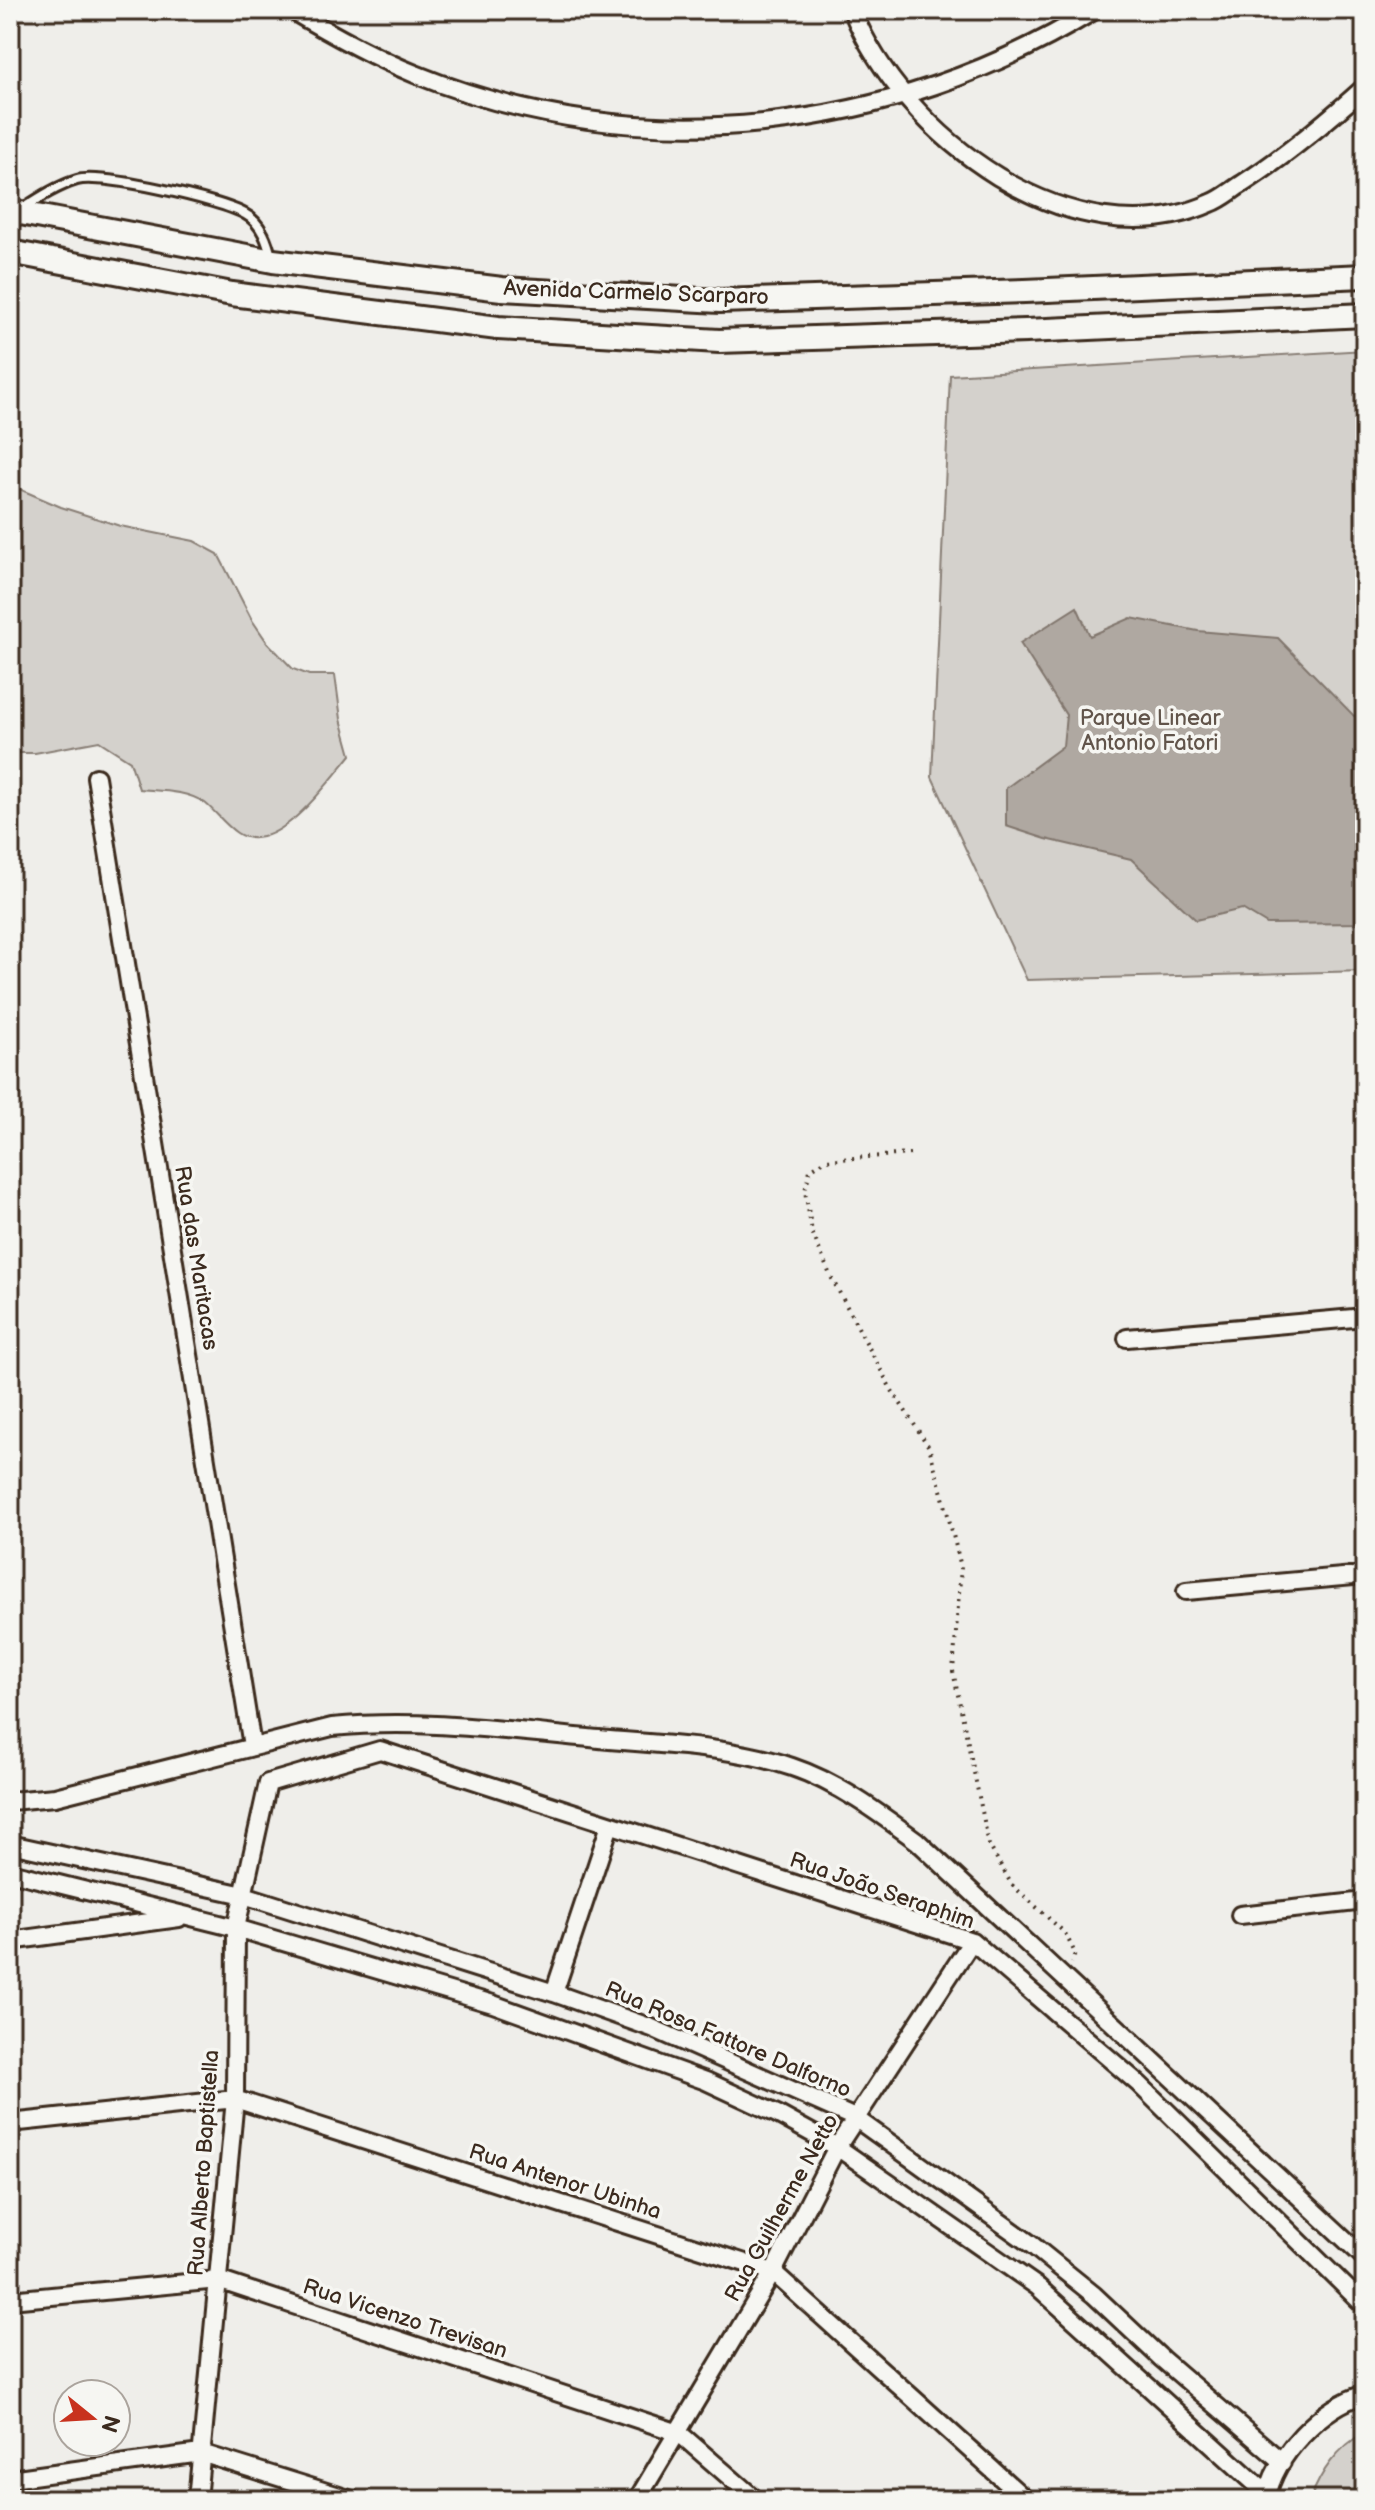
<svg xmlns="http://www.w3.org/2000/svg" width="1375" height="2510" font-family="'Balsamiq Sans',sans-serif">
	<style>
		.green { fill: #d4d1cc; stroke: #887e75; stroke-width: 2 }
		.water { fill: #afa8a1; stroke: #81766d; stroke-width: 2 }
		.lines { fill: none; stroke-linecap: round; stroke-linejoin: round }
		.service-casing { stroke: #3b2a1e; stroke-width: 14 }
		.minor-casing { stroke: #3b2a1e; stroke-width: 22 }
		.secondary-casing { stroke: #3b2a1e; stroke-width: 28 }
		.path { stroke: #3b2a1e; stroke-width: 4; stroke-dasharray: 2 6; stroke-linecap: butt }
		.service { stroke: #f6f6f2; stroke-width: 8 }
		.minor { stroke: #f6f6f2; stroke-width: 16 }
		.secondary { stroke: #f6f6f2; stroke-width: 22 }
		.labels { text-anchor: middle; dominant-baseline: central; stroke-width: 7; stroke-linejoin: round; paint-order: stroke }
		.street-label { font-size: 22px; fill: #3b2a1e; stroke: #f6f6f2 }
		.park-label { font-size: 22px; fill: #61544a; stroke: #f6f6f2 }
	</style>
	<rect width="100%" height="100%" fill="#efeeea"/>
	<filter id="ink" filterUnits="userSpaceOnUse"><feTurbulence type="fractalNoise" baseFrequency=".0125" numOctaves="2"/><feDisplacementMap in="SourceGraphic" scale="16" xChannelSelector="R" yChannelSelector="G"/><feConvolveMatrix kernelMatrix="1 2 1 2 8 2 1 2 1" color-interpolation-filters="sRGB"/></filter>
	<g filter="url(#ink)">
		<!-- green -->
		<path class="green" d="M 1365,350 L 1365,971 L 1027,980 L 932,777 L 950,375 Z
			M 10,485 L 61,507 L 120,526 L 194,541 L 218,554 L 252,620 L 267,642 L 293,669 L 309,675 L 335,675 L 341,719 L 351,755 C 330,780 275,859 237,833 C 225,825 216,812 205,803 C 186,790 161,791 139,789 L 130,761 L 99,741 L 35,753 L 10,753 Z
			M 1365,2432 L 1365,2500 L 1310,2500 C 1321,2471 1337,2448 1365,2432 Z"/>
		<!-- water -->
		<path class="water" d="M 1077,607 L 1090,636 L 1131,618 L 1198,631 L 1278,638 L 1354,716 L 1365,714 L 1365,923 L 1267,924 L 1242,909 L 1196,920 L 1131,859 L 1046,839 L 1006,826 L 1006,788 L 1063,746 L 1066,715 L 1020,643 Z"/>
		<g class="lines">
			<defs>
				<path id="service" d="M 22,209 C 39,198 57,186 77,180 C 102,173 221,200 245,214 C 262,223 268,243 272,260"/>
				<path id="minor" d="M 291,10 C 331,34 371,56 415,74 C 639,165 891,135 1095,10
					M 852,10 C 902,135 1072,265 1211,203 C 1222,199 1232,190 1242,184 C 1286,156 1326,122 1365,87
					M 96,777 L 252,1746
					M 1127,1338 L 1365,1317
					M 1186,1591 L 1365,1575
					M 10,1801 L 55,1797 L 332,1727 C 421,1718 511,1731 599,1739 C 663,1745 731,1746 792,1767 C 837,1782 879,1813 917,1841 L 1365,2258
					M 10,1844 L 244,1895 L 554,1993 L 652,2028 L 855,2118 L 1032,2245 L 1094,2295 L 1162,2359 L 1282,2462
					M 10,1872 L 236,1928 L 493,2004 L 706,2081 L 777,2114 L 837,2147 L 1038,2287 L 1267,2494
					M 1240,1915 L 1365,1901
					M 10,1941 L 179,1918
					M 554,1993 L 610,1825
					M 10,2123 L 235,2099 L 773,2272 L 1026,2500
					M 10,2300 L 218,2280 L 679,2433 L 756,2500
					M 10,2479 L 201,2453 L 352,2500
					M 197,2500 L 235,2099 L 236,1928 L 268,1783 L 380,1750 L 972,1941 L 1139,2084 L 1365,2306
					M 637,2500 L 773,2272 L 837,2147 L 972,1941
					M 1266,2500 C 1275,2454 1321,2407 1365,2394"/>
				<path id="secondary" d="M 10,211 L 273,261 L 502,289 L 720,301 L 1025,291 L 1365,276
					M 10,252 L 232,294 L 498,328 L 719,341 L 1026,331 L 1365,315"/>
			</defs>
			<!-- service casing -->
			<use href="#service" class="service-casing"/>
			<!-- minor casing -->
			<use href="#minor" class="minor-casing"/>
			<!-- secondary casing -->
			<use href="#secondary" class="secondary-casing"/>
			<!-- path -->
			<path class="path" d="M 910,1154 L 826,1160 L 810,1170 L 805,1191 L 812,1232 L 830,1275 L 891,1389 L 929,1447 L 948,1515 L 961,1567 L 953,1671 L 989,1845 L 1012,1885 L 1065,1933 L 1075,1953 L 1072,1963"/>
			<!-- service -->
			<use href="#service" class="service"/>
			<!-- minor -->
			<use href="#minor" class="minor"/>
			<!-- secondary -->
			<use href="#secondary" class="secondary"/>
		</g>
	</g>
	<g class="labels">
		<!-- street labels -->
		<g class="street-label">
			<text transform="translate(636 293) rotate(2)">Avenida Carmelo Scarparo</text>
			<text transform="translate(196 1258) rotate(81)">Rua das Maritacas</text>
			<text transform="translate(882 1891) rotate(19)">Rua João Seraphim</text>
			<text transform="translate(728 2040) rotate(23)">Rua Rosa Fattore Dalforno</text>
			<text transform="translate(204 2163) rotate(-86)">Rua Alberto Baptistella</text>
			<text transform="translate(565 2182) rotate(18)">Rua Antenor Ubinha</text>
			<text transform="translate(782 2208) rotate(-61)">Rua Guilherme Netto</text>
			<text transform="translate(405 2319) rotate(18)">Rua Vicenzo Trevisan</text>
		</g>
		<!-- park labels -->
		<g class="park-label">
			<text x="1150" y="718">Parque Linear<tspan x="1150" dy="25">Antonio Fatori</tspan></text>
		</g>
	</g>
	<!-- margin -->
	<rect width="1375" height="2510" fill="none" stroke="#f6f6f2" stroke-width="40"/>
	<rect x="20" y="20" width="1335" height="2470" fill="none" stroke="#3b2a1e" stroke-width="3" filter="url(#ink)"/>
	<!-- north arrow -->
	<g transform="translate(92 2418) rotate(108)"><circle r="38" fill="#f6f6f2" stroke="#aba49d" stroke-width="2"/>
	<path d="M0-6L14 30L0 20L-14 30Z" fill="#c8321e"/>
	<text y="-12" font-size="22" font-weight="bold" text-anchor="middle" fill="#3b2a1e">N</text>
	</g>
</svg>
